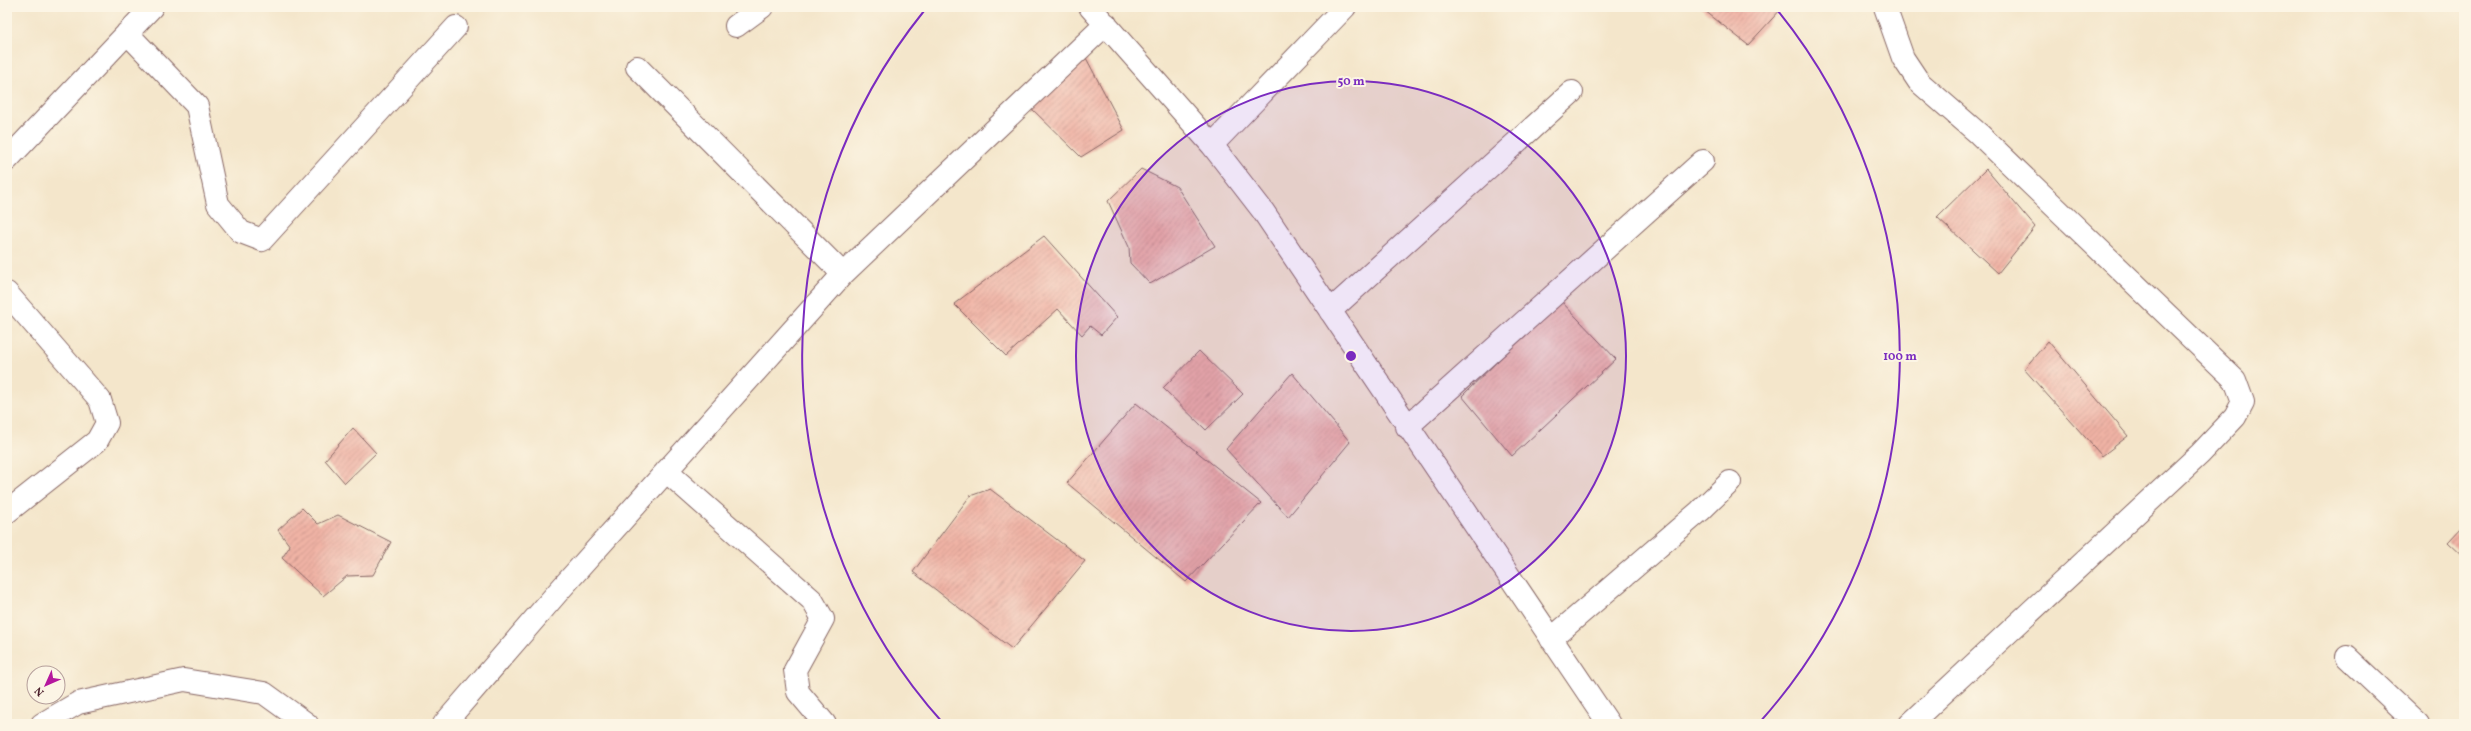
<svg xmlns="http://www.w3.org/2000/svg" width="2471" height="731" font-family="Vollkorn,serif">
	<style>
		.building { fill: url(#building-hatch) }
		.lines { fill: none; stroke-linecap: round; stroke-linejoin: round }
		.minor-casing { stroke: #866563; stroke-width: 24 }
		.minor { stroke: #fff; stroke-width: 22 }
		.ring { fill: none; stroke: #7b2cbf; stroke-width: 2 }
		.centre { fill: #7b2cbf; stroke: #fcf5e5; stroke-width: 2 }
		.ring-label { font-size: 12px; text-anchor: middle; font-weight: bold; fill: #7b2cbf; stroke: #fcf5e5; stroke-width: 4; stroke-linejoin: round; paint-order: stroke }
	</style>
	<defs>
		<pattern id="building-hatch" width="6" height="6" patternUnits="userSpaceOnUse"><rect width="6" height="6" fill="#f0b3a5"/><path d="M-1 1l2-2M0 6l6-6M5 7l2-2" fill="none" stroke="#c49187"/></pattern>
	</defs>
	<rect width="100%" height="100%" fill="#fcf5e5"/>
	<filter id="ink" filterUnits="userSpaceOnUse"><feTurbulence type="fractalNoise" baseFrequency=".025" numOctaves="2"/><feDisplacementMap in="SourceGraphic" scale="8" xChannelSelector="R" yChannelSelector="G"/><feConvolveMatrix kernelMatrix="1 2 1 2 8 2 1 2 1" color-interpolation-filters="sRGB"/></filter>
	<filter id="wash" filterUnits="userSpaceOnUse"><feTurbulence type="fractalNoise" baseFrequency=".012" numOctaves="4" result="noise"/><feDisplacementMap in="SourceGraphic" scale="16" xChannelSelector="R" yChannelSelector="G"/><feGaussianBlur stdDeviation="0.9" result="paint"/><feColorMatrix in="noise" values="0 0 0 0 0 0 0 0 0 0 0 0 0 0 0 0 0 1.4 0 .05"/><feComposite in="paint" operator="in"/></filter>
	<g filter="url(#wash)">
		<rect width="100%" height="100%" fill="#f4e6cb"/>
		<g id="blocks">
			<!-- building -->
			<path class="building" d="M 1700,7 L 1783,7 L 1748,45 Z
				M 1085,56 L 1124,130 L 1081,157 L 1027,104 Z
				M 1141,169 L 1177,187 L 1215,246 L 1150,284 L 1130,263 L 1129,247 L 1108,201 Z
				M 1986,169 L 2035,227 L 1998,273 L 1937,217 Z
				M 1044,236 L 1117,317 L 1101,335 L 1090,326 L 1082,335 L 1058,309 L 1006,356 L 954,304 Z
				M 1560,300 L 1616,359 L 1512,456 L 1462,396 Z
				M 2048,341 L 2128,436 L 2102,456 L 2024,369 Z
				M 1199,351 L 1243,394 L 1206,430 L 1163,388 Z
				M 1292,373 L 1350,442 L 1288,517 L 1226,449 Z
				M 1136,403 L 1261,503 L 1186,582 L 1067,483 Z
				M 353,428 L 376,453 L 345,483 L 325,460 Z
				M 990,489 L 1085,561 L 1012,649 L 913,572 L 970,496 Z
				M 302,508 L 318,524 L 338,515 L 391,542 L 373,575 L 347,576 L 323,596 L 282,558 L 290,546 L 278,530 Z
				M 2464,525 L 2464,557 L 2448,542 Z"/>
		</g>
	</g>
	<g filter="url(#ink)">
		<use href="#blocks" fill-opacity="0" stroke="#866563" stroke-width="1"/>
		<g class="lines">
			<defs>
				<path id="minor" d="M 1090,7 L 1212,145 L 1263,211 L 1609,724
					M 1885,7 L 1903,58 L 1919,82 L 1979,134 L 2235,380 L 2243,402 L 2235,417 L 2200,454 L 1910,724
					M 736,26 L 762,7
					M 127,33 L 197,106 L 218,204 L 241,232 L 262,240 L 456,27
					M 637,67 L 843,274
					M 1212,145 L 1345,7
					M 7,160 L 152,7
					M 7,293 L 100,400 L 107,423 L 97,441 L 7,512
					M 1330,311 L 1572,92
					M 1407,427 L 1703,161
					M 666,471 L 812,600 L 823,619 L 795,670 L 798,692 L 825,724
					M 1551,639 L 1700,511 L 1730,482
					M 2347,657 L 2418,724
					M 42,724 L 78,703 L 184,680 L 264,693 L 307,724
					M 444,724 L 558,592 L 843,274 L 1106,24"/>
			</defs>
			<!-- minor casing -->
			<use href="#minor" class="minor-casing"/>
			<!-- minor -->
			<use href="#minor" class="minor"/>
		</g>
	</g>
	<!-- distance rings -->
	<circle cx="1351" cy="356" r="275" fill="#7b2cbf" fill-opacity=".12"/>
	<g class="ring">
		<circle cx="1351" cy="356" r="275"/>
		<path d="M943 723A549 549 0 0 1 924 11M1778 11A549 549 0 0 1 1759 723"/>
	</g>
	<circle cx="1351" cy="356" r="6" class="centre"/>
	<g class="ring-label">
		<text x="1351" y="85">50 m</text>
		<text x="1900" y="360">100 m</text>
	</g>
	<!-- margin -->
	<rect width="2471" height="731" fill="none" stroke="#fcf5e5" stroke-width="24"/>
	<!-- north arrow -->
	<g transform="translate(46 685) rotate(225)"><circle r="19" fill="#fcf5e5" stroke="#b59f9b"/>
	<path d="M0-3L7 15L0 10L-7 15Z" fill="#b5179e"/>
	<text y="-6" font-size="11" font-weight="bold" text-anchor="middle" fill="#4a1f2b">N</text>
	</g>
</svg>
